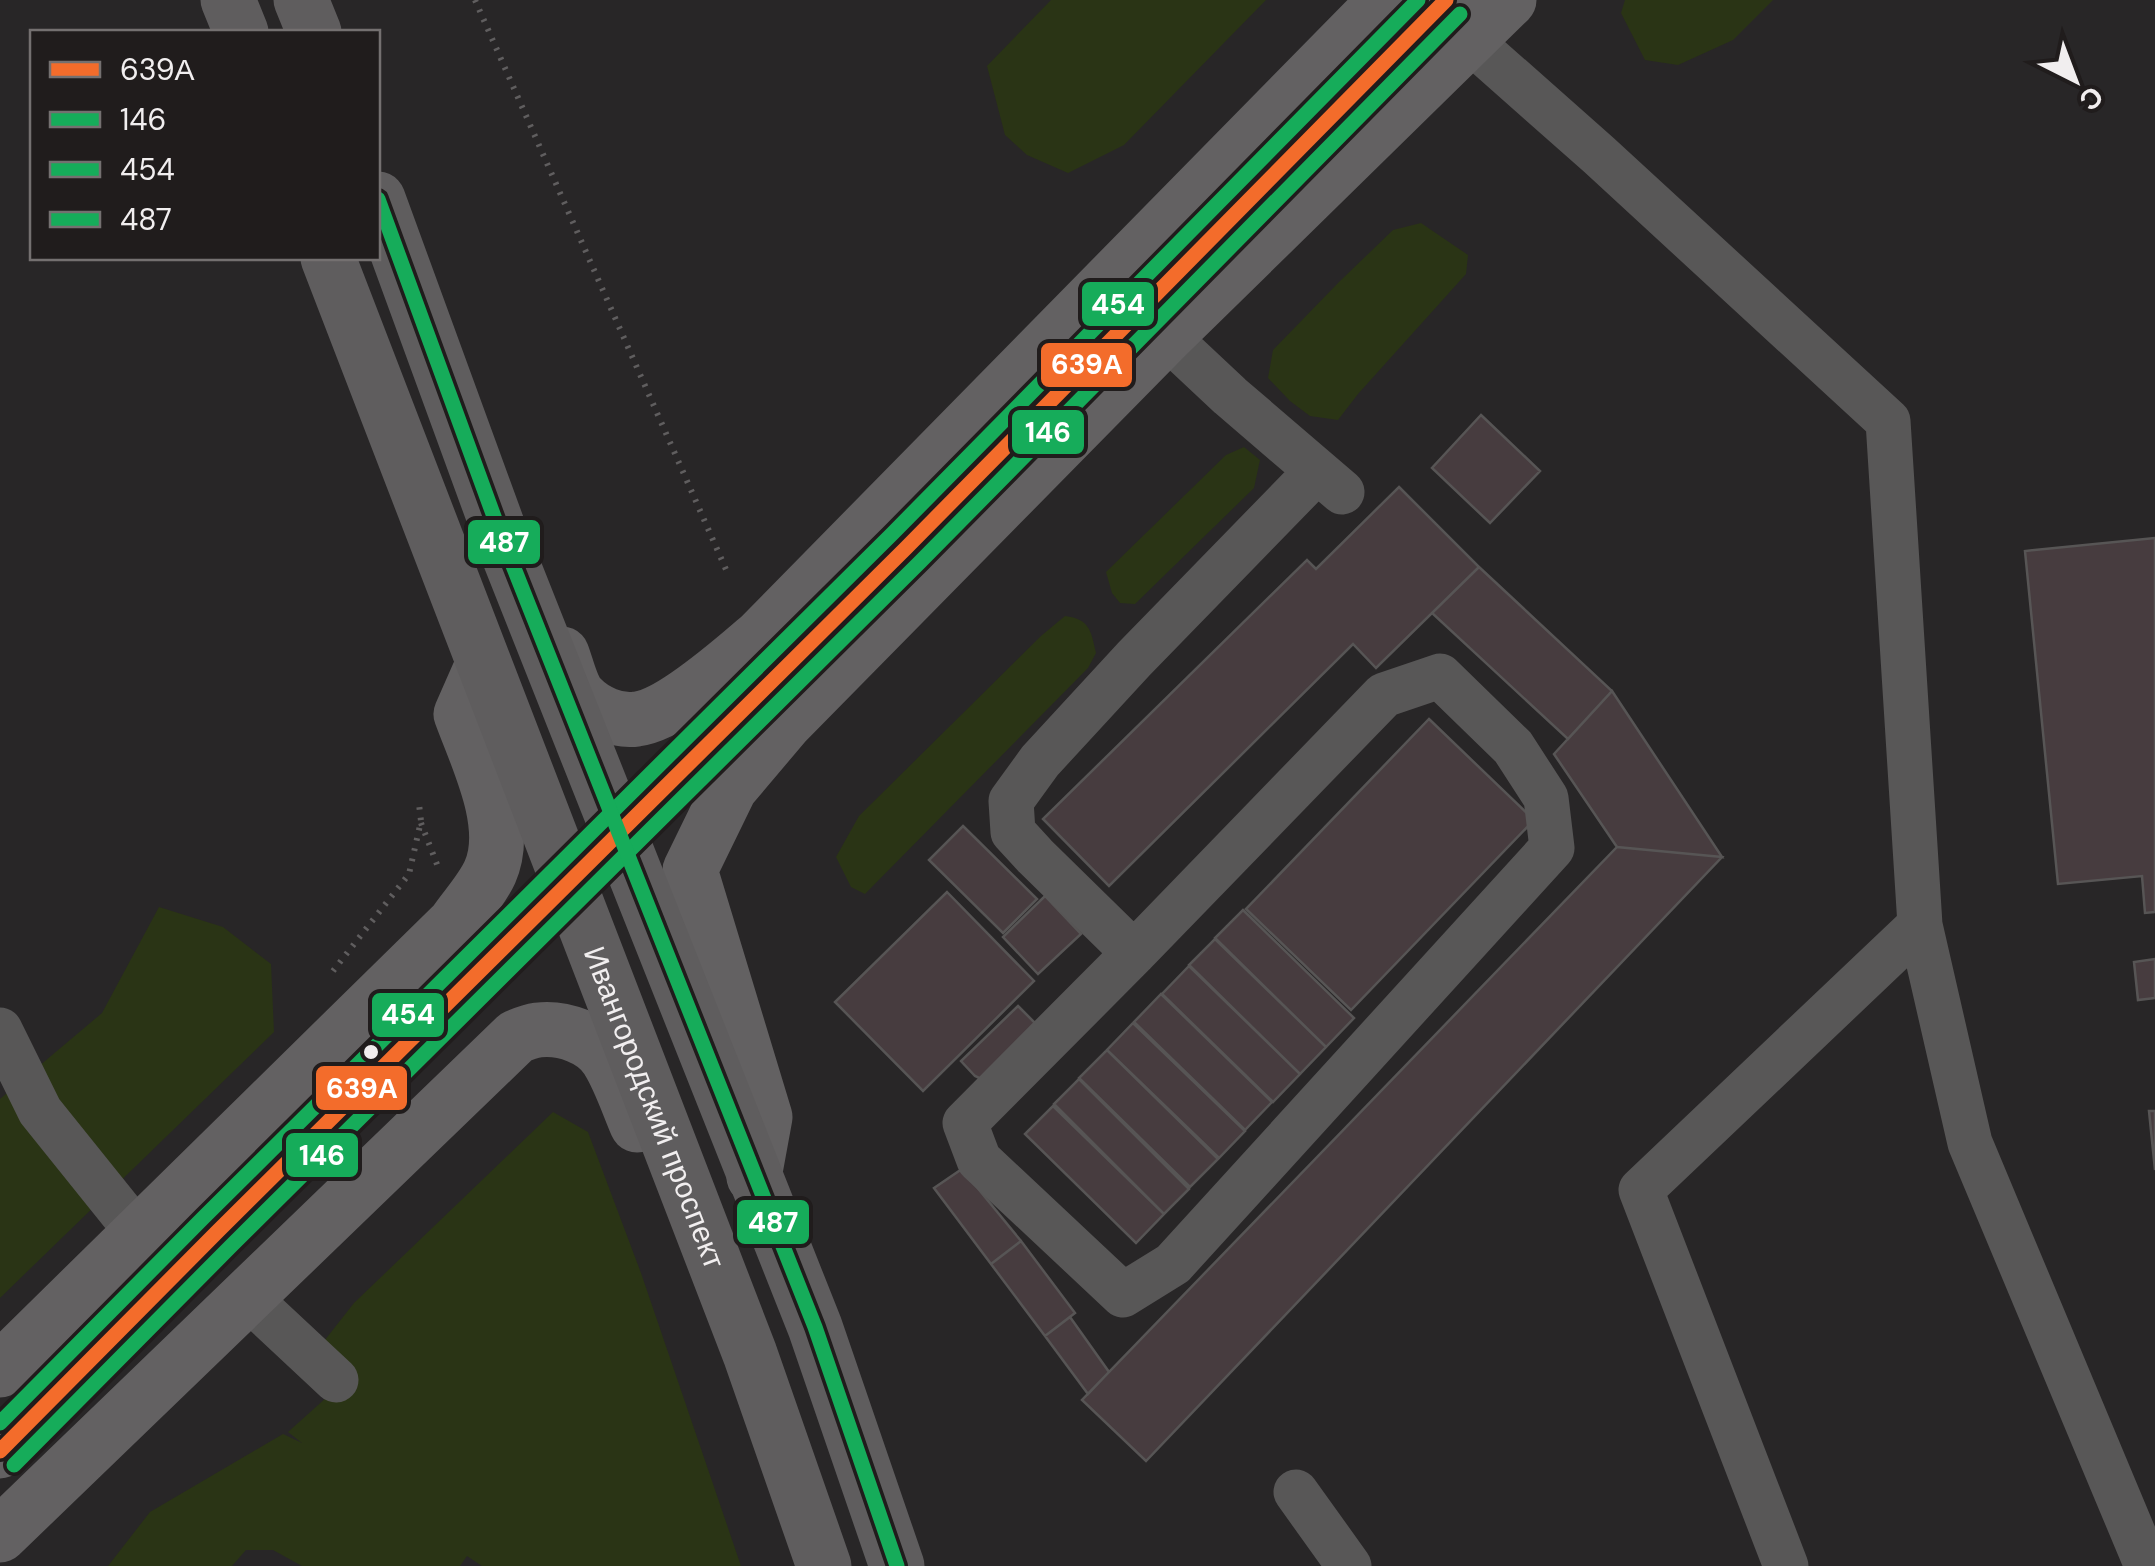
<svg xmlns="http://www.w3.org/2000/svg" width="2155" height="1566" font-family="'DM Sans',sans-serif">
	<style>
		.green { fill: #2a3415 }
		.building { fill: #473c3f; stroke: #575555; stroke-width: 2.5 }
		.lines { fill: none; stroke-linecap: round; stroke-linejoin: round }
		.path { stroke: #605e5f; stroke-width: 6; stroke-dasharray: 2.5 8; stroke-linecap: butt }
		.minor { stroke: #585757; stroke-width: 45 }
		.major { stroke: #636162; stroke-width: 55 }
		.highway { stroke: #5f5d5e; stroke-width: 55 }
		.major-bridge { stroke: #636162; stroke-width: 55 }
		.bus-1-casing { stroke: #201c1c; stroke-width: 22 }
		.bus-2-casing { stroke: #201c1c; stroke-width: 22 }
		.bus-3-casing { stroke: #201c1c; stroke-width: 22 }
		.bus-4-casing { stroke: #201c1c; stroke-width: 22 }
		.bus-1 { stroke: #f36c2b; stroke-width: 15 }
		.bus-2 { stroke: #16ac5a; stroke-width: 15 }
		.bus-3 { stroke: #16ac5a; stroke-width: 15 }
		.bus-4 { stroke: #16ac5a; stroke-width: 15 }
		.bus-dot { fill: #f1eeef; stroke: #201c1c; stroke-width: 4 }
		.labels { text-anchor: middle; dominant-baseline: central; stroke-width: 8; stroke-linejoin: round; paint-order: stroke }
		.street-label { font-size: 30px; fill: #f1eeef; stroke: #201c1c }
		.line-badge { stroke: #201c1c; stroke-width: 4 }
		.badge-label { font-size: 28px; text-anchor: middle; font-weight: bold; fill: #fff }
	</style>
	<rect width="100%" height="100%" fill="#282627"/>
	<!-- green -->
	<path class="green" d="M 1051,0 L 1266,0 L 1124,145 L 1068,173 L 1027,155 L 1005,135 L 987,66 Z
		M 1625,0 L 1773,0 L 1733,40 L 1678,65 L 1645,60 L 1621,13 Z
		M 1421,223 L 1468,255 L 1466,274 L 1358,394 L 1338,420 L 1310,416 L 1290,401 L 1268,378 L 1273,350 L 1339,282 L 1393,230 Z
		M 1244,447 L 1260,460 L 1254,488 L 1135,604 L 1120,603 L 1112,593 L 1106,572 L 1226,455 Z
		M 1065,616 C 1090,619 1091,631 1096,653 L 1088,668 L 865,894 L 851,887 L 836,857 L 859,816 L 1041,636 Z
		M 159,907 L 223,927 L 271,964 L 274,1032 L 0,1298 L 0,1099 L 102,1013 Z
		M 553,1112 L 588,1132 L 641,1273 L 741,1566 L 482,1566 L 467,1556 L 460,1566 L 302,1566 L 273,1550 L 246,1550 L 232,1566 L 108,1566 L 150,1512 L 283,1434 L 302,1443 L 288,1432 L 356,1371 L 317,1350 L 354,1303 Z"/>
	<!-- building -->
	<path class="building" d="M 1481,415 L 1540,471 L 1490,523 L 1432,468 Z
		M 1399,487 L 1479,567 L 1376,668 L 1353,644 L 1109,886 L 1043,819 L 1307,560 L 1316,569 Z
		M 2155,538 L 2155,912 L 2145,913 L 2142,876 L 2058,884 L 2025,551 Z
		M 1479,567 L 1612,691 L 1568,739 L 1432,613 Z
		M 1612,691 L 1722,857 L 1617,847 L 1554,754 Z
		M 1429,719 L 1534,820 L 1351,1010 L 1246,909 Z
		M 963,826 L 1037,899 L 1003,933 L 929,860 Z
		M 1617,847 L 1722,857 L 1146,1461 L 1082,1400 Z
		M 947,892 L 1034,981 L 923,1091 L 835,1002 Z
		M 1045,896 L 1081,934 L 1038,974 L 1003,937 Z
		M 1243,910 L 1354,1018 L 1326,1047 L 1215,938 Z
		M 1215,939 L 1326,1047 L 1300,1074 L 1189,965 Z
		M 2155,959 L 2155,998 L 2138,1000 L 2134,962 Z
		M 1189,966 L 1300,1074 L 1273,1102 L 1162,994 Z
		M 1161,994 L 1272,1102 L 1245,1130 L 1134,1022 Z
		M 1018,1006 L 1048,1036 L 996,1086 L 975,1076 L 961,1061 Z
		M 1133,1023 L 1245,1131 L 1219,1158 L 1107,1050 Z
		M 1107,1050 L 1218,1159 L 1190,1187 L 1079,1078 Z
		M 1079,1079 L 1189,1189 L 1164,1214 L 1054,1104 Z
		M 1053,1106 L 1164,1214 L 1136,1243 L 1025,1134 Z
		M 2149,1111 L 2155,1111 L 2155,1170 Z
		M 962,1169 L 1021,1241 L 991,1264 L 934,1188 Z
		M 1021,1241 L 1075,1313 L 1045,1336 L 991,1264 Z
		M 1070,1317 L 1109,1372 L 1088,1394 L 1045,1336 Z"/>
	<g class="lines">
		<!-- path -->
		<path class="path" d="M 475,0 L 728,574
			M 421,823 L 438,867
			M 333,971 L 409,874 L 421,821 L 419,804"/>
		<!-- minor -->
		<path class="minor" d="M 1469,40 L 1599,155 L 1888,421 L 1920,925 L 1970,1143 L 2147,1566
			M 1166,336 L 1230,396 L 1342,492
			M 1440,676 L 1513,747 L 1546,798 L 1552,848 L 1173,1264 L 1123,1295 L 979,1160 L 965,1123 L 1134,953 L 1384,695 Z
			M 1134,953 L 1035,856 L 1013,832 L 1011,801 L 1040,761 L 1134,659 L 1317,471
			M 0,1030 L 40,1111 L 138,1233
			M 246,1296 L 336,1380
			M 1296,1492 L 1349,1566
			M 1786,1566 L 1641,1190 L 1920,925"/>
		<!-- major -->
		<path class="major" d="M 1156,294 L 1446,0
			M 562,654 C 567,667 571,687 580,697 C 594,712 617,722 637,719 C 672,715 733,660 760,637 L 1386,0
			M 754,1177 L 765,1117 L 690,870 L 730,788 L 785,723 L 1166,336 L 1509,0
			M 0,1370 L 455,923 C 466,907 482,890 490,872 C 511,825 477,758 461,714 L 483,664
			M 0,1451 L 217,1232
			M 0,1535 L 516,1037 C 523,1034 531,1031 538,1030 C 563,1027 595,1038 608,1060 C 620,1079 628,1104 637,1125"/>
		<!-- highway -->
		<g class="highway">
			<path d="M 228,0 L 241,32"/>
			<path d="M 301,0 L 314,32"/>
			<path d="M 378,199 L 500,533 L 815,1327 L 897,1566"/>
			<path id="s1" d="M 328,258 L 750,1354 L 824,1566"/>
		</g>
		<!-- major-bridge -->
		<path class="major-bridge" d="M 217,1232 L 877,577"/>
		<defs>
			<path id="bus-1" d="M 0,1451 L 217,1232 L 906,548 L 1446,0"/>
			<path id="bus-2" d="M 14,1465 L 231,1246 L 920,562 L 1460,14"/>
			<path id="bus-3" d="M 0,1423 L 203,1218 L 892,534 L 1418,0"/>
			<path id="bus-4" d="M 378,199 L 500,533 L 815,1327 L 897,1566"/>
		</defs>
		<!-- bus-1 casing -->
		<use href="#bus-1" class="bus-1-casing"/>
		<!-- bus-2 casing -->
		<use href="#bus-2" class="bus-2-casing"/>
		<!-- bus-3 casing -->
		<use href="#bus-3" class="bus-3-casing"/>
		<!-- bus-4 casing -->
		<use href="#bus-4" class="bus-4-casing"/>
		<!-- bus-1 -->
		<use href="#bus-1" class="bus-1"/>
		<!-- bus-2 -->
		<use href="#bus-2" class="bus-2"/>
		<!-- bus-3 -->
		<use href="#bus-3" class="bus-3"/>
		<!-- bus-4 -->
		<use href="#bus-4" class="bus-4"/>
	</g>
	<!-- markers -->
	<circle class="bus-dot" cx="371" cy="1052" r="9"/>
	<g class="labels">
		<!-- street labels -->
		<g class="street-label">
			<text stroke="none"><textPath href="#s1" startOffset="910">Ивангородский проспект</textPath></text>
		</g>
	</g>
	<g class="line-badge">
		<rect x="1080" y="280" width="76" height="48" rx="10" fill="#16ac5a"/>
		<rect x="1039" y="341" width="95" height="48" rx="10" fill="#f36c2b"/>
		<rect x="1010" y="408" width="76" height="48" rx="10" fill="#16ac5a"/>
		<rect x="466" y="518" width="76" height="48" rx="10" fill="#16ac5a"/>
		<rect x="370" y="991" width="76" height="48" rx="10" fill="#16ac5a"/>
		<rect x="314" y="1064" width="95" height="48" rx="10" fill="#f36c2b"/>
		<rect x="284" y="1131" width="76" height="48" rx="10" fill="#16ac5a"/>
		<rect x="735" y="1198" width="76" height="48" rx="10" fill="#16ac5a"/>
	</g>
	<g class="badge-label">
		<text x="1118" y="314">454</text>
		<text x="1087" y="374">639А</text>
		<text x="1048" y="442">146</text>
		<text x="504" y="552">487</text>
		<text x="408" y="1024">454</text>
		<text x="362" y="1098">639А</text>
		<text x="322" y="1165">146</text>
		<text x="773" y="1232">487</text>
	</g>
	<!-- legend -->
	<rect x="30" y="30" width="350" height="230" fill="#201c1c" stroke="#747070" stroke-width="2.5"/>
	<rect x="50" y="62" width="50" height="15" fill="#f36c2b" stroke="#747070" stroke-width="2.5"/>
	<text x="120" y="80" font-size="30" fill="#f1eeef">639А</text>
	<rect x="50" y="112" width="50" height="15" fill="#16ac5a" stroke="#747070" stroke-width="2.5"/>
	<text x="120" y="130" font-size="30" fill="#f1eeef">146</text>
	<rect x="50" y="162" width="50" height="15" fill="#16ac5a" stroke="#747070" stroke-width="2.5"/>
	<text x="120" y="180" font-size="30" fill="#f1eeef">454</text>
	<rect x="50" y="212" width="50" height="15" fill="#16ac5a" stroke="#747070" stroke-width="2.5"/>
	<text x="120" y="230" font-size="30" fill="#f1eeef">487</text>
	<!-- north arrow -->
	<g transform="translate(2075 80) rotate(138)" stroke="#201c1c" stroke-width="8" paint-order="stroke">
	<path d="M0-8L18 38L0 25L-18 38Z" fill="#f1eeef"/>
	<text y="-15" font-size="28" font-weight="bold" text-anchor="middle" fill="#f1eeef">С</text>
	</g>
</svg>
